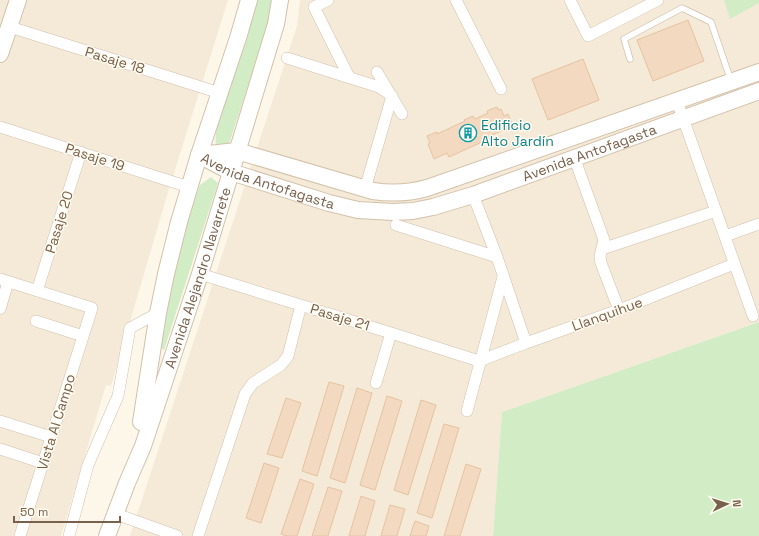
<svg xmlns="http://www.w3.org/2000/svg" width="759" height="536" font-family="'Space Grotesk',sans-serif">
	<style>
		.residential { fill: #f5ead7 }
		.green { fill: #d2ecc6 }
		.building { fill: #f3d9c0; stroke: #e6c2a0 }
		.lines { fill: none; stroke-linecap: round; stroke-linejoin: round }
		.lane-casing { stroke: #d0c0ae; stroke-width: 7 }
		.street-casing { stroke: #d0c0ae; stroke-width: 12 }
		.secondary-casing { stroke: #d3c1ab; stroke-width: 18 }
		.lane { stroke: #fff; stroke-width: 5.5 }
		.street { stroke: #fff; stroke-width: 11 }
		.secondary { stroke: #fff; stroke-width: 16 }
		.labels { text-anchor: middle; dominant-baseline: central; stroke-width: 3; stroke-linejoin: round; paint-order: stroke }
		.street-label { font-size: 14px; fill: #79604b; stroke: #fffbf0 }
		.culture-label { font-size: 14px; fill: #0d838f; stroke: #fffbf0; text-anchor: start }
	</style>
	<rect width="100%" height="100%" fill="#fdf7e9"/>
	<!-- residential -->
	<path class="residential" d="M 0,0 L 228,0 L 169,189 L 111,386 L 106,385 L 61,536 L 0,536 Z
		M 300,0 L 759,0 L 759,322 L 502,412 L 493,536 L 130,536 L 297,26 Z"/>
	<!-- green -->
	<path class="green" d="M 256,0 L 273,0 L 274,6 L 227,150 L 216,146 C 212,123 236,72 244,48 C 249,33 252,16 256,0 Z
		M 724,0 L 759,0 L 759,3 L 730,19 Z
		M 211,177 L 218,183 L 164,350 L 160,348 L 168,286 L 185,227 L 200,185 Z
		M 759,322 L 759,536 L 493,536 L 502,412 Z"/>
	<!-- building -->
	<path class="building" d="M 688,20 L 704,61 L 653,81 L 637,40 Z
		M 583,59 L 599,100 L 548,120 L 532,79 Z
		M 497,107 L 498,110 L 501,109 L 504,116 L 508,114 L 513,126 L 492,135 L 493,137 L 449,157 L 447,153 L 434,159 L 428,144 L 430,143 L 427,136 L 437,132 L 437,134 L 465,121 L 464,120 L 473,116 L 475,119 L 488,113 L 487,111 Z
		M 329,382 L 344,386 L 317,476 L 302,471 Z
		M 357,388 L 372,393 L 345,483 L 330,478 Z
		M 387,396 L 402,401 L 375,490 L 360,485 Z
		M 286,398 L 301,403 L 282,458 L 267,454 Z
		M 421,400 L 436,405 L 408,495 L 394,490 Z
		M 444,424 L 459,428 L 432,518 L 417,513 Z
		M 264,463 L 279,468 L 261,523 L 246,518 Z
		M 466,464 L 481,469 L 460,536 L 444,536 Z
		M 300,479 L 314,484 L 297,536 L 287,536 L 281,534 Z
		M 328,487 L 342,491 L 328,536 L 312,536 Z
		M 361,496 L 375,501 L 365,536 L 349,536 Z
		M 390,505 L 405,509 L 397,536 L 381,536 Z
		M 415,521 L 429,526 L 426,536 L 410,536 Z"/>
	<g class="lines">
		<defs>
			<path id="lane" d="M 630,59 L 624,39 L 682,8 L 711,22 L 731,81"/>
			<path id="street" d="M 328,0 L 314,7 L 349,77
				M 456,0 L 501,89
				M 570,0 L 588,36 L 658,0
				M 10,27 L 220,93
				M 287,58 L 379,87 L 392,96 L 365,189
				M 377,72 L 402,114
				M 677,101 L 753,316
				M 0,127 L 189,187
				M 574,157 L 604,240 L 600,256 L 601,263 L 619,310
				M 473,195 L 497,257 L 526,343
				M 396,225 L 497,257
				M 725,236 L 759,224
				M 602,249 L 716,211
				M 200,274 L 391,333 L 479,361
				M 0,279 L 92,308 L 20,536
				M 37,291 L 81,152
				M 0,309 L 8,282
				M 36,321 L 83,336
				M 479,361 L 526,343 L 619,310 L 734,264
				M 376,383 L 391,333
				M 467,411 L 503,277
				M 0,421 L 51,437
				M 0,449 L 43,463
				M 116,514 L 177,536
				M 69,536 L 88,465 L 118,396 L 130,328 L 158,313
				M 198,536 L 245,394 L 253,383 L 281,365 L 288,356 L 301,305"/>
			<g id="secondary">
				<path d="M 0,54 L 18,0"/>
				<path id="s1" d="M 199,155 L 231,172 L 329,203 L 358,210 L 393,212 L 413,211 L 433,207 L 473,195 L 759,91"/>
				<path d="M 199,155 L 237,151 L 373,191 C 392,194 409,193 427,188 L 759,72"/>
				<path d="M 141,422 L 158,313 L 166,274 L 179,222 L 199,155 L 238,38 L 249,0"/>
				<path id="s2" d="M 107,536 L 127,483 L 143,446 L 200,274 L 276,24 L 280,0"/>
			</g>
		</defs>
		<!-- lane casing -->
		<use href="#lane" class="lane-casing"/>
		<!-- street casing -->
		<use href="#street" class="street-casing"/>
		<!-- secondary casing -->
		<use href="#secondary" class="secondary-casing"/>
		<!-- lane -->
		<use href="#lane" class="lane"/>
		<!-- street -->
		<use href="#street" class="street"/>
		<!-- secondary -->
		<use href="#secondary" class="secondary"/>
	</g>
	<!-- icons -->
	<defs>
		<symbol id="building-ring" viewBox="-11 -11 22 22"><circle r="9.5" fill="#fffbf0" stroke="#0f9aa8" stroke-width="1.5"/><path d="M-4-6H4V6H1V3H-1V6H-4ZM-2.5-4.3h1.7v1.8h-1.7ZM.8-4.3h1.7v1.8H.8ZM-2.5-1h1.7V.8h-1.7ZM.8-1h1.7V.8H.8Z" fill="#0f9aa8"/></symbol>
	</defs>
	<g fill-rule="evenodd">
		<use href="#building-ring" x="458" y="123" width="20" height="20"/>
	</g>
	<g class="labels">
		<!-- street labels -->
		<g class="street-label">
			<text transform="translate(115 60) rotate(17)">Pasaje 18</text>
			<text stroke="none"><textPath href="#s1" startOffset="410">Avenida Antofagasta</textPath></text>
			<text transform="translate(95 157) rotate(18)">Pasaje 19</text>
			<text stroke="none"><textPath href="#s1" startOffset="74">Avenida Antofagasta</textPath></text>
			<text transform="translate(59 222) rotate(-73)">Pasaje 20</text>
			<text stroke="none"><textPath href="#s2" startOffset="274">Avenida Alejandro Navarrete</textPath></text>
			<text transform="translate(607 314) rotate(-20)">Llanquihue</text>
			<text transform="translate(340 317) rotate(17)">Pasaje 21</text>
			<text transform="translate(56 422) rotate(-73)">Vista Al Campo</text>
		</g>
		<!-- culture labels -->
		<g class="culture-label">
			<text x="481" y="125">Edificio<tspan x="481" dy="16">Alto Jardín</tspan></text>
		</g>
	</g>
	<!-- north arrow -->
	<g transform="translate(727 504) rotate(86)" stroke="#fffbf0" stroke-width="3" paint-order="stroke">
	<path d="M0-3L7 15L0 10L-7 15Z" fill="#79604b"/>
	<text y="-6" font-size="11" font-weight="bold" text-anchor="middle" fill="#79604b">N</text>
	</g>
	<!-- scale -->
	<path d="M14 516v6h106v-6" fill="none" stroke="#79604b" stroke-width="2"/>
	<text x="20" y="516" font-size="12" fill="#79604b" stroke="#fffbf0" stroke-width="3" paint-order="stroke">50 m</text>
</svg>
